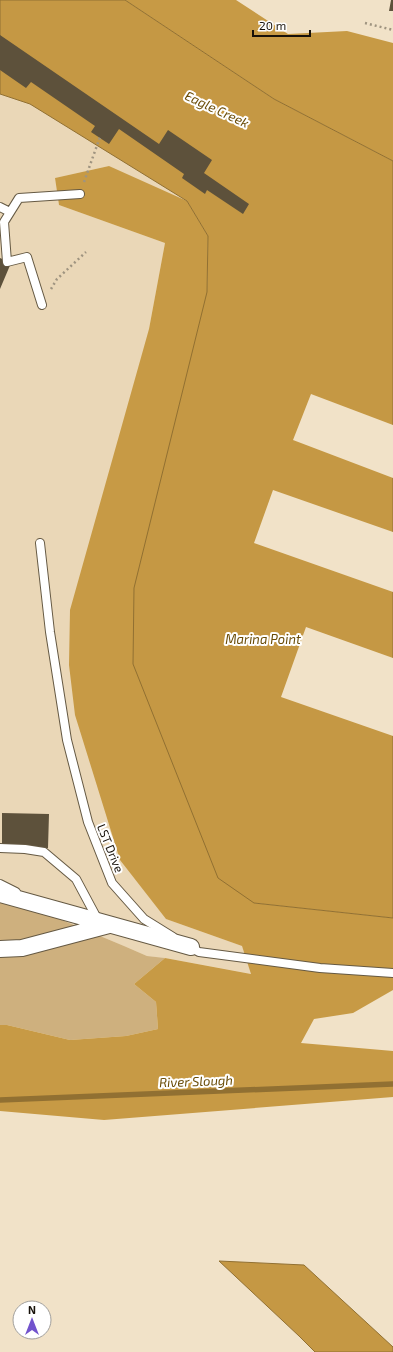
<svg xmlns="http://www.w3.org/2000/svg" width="393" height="1352" font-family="'Exo 2',sans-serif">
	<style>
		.built { fill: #ead7b7 }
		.green { fill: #ceb07e }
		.forest { fill: #c79a45 }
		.water { fill: #c59844; stroke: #917032 }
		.pier { fill: #f1e2c8 }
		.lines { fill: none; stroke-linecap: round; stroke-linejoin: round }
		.stream { stroke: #917032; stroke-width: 5.5 }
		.building { fill: #5d513b }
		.service-casing { stroke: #655943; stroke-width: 10 }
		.minor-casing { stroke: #655943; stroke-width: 18 }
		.path { stroke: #9f9480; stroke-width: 2.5; stroke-dasharray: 2 3; stroke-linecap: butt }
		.service { stroke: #fff; stroke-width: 8 }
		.minor { stroke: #fff; stroke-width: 16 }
		.labels { text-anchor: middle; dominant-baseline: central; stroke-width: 4; stroke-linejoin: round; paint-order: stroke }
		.street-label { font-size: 12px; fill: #171109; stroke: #fff }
		.water-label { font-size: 13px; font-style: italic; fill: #6a4c07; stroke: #fff }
	</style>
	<rect width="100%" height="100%" fill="#f1e2c8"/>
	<!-- built -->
	<path class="built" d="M 0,9 L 241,243 L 109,166 L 55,178 L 59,205 L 165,243 L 149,329 L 166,919 L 242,946 L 252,974 L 165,958 L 147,956 L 124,946 L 7,897 L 0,896 Z"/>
	<!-- green -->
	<path class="green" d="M 0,896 L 7,897 L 124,946 L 147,956 L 165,958 L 134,984 L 156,1002 L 158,1029 L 126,1036 L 70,1040 L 7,1025 L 0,1025 Z"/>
	<!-- forest -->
	<path class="forest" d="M 125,0 L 236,0 L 288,34 L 347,31 L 393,43 L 393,161 L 274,99 Z
		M 109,166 L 187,201 L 208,236 L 207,291 L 254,903 L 393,918 L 393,990 L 353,1013 L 314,1019 L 301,1043 L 393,1051 L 393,1097 L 104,1120 L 0,1111 L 0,1025 L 7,1025 L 70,1040 L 126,1036 L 158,1029 L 156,1002 L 134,984 L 165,958 L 251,974 L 242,946 L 166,919 L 120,860 L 75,715 L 69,665 L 70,610 L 149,329 L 165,243 L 59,205 L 55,178 Z"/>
	<!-- water -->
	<path class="water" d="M 0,0 L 125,0 L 274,99 L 393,161 L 393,918 L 254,903 L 218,878 L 133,664 L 134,588 L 207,292 L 208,236 L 187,201 L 30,104 L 0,94 Z
		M 219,1261 L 304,1265 L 393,1347 L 393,1352 L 315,1352 L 299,1336 Z"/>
	<!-- pier -->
	<path class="pier" d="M 311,394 L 393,425 L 393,478 L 293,440 Z
		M 273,490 L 393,532 L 393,592 L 254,543 Z
		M 306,627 L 393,658 L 393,736 L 281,697 Z"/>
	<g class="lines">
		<!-- stream -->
		<path class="stream" d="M 0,1100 L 393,1084"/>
	</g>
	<!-- building -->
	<path class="building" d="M 391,0 L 393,0 L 393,11 L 389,11 Z
		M 0,35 L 159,144 L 168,130 L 212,160 L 204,173 L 249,204 L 243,214 L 207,190 L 205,194 L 182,178 L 184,174 L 119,129 L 109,144 L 91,132 L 95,126 L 31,82 L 26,88 L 0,70 Z
		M 0,258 L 11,263 L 0,289 Z
		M 2,813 L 49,814 L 48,848 L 2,847 Z"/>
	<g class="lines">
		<defs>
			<path id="service" d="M 0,207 L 10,212
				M 42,305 L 27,257 L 7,262 L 4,222 L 19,198 L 80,194
				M 40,543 L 50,632 L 67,740 L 88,822 L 112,883 L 144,919 L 173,937
				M 0,848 L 25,849 L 44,852 L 76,879 L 99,922
				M 0,884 L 16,892
				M 188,946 L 199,952 L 320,968 L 393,973"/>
			<path id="minor" d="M 0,894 L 191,947
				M 0,949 L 22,948 L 109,925"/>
		</defs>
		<!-- service casing -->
		<use href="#service" class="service-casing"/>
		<!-- minor casing -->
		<use href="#minor" class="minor-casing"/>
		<!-- path -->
		<path class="path" d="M 365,23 L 393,30
			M 84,182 L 100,137
			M 51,289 L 57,279 L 86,252"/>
		<!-- service -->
		<use href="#service" class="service"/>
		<!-- minor -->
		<use href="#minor" class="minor"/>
	</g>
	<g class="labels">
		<!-- street labels -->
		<g class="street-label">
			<text transform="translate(111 848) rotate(68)">LST Drive</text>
		</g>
		<!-- water labels -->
		<g class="water-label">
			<text transform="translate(217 109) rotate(25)">Eagle Creek</text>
			<text x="263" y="639">Marina Point</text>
			<text transform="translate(196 1081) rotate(-2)">River Slough</text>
		</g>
	</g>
	<!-- north arrow -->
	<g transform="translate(32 1320)"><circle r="19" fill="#ffffff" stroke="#a2a09d"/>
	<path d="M0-3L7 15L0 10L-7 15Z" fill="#7253cd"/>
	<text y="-6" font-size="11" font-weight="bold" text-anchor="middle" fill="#171109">N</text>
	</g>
	<!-- scale -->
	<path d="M253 30v6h57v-6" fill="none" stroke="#171109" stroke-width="2"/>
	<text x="259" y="30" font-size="12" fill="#171109" stroke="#ffffff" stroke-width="3" paint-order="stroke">20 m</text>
</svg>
